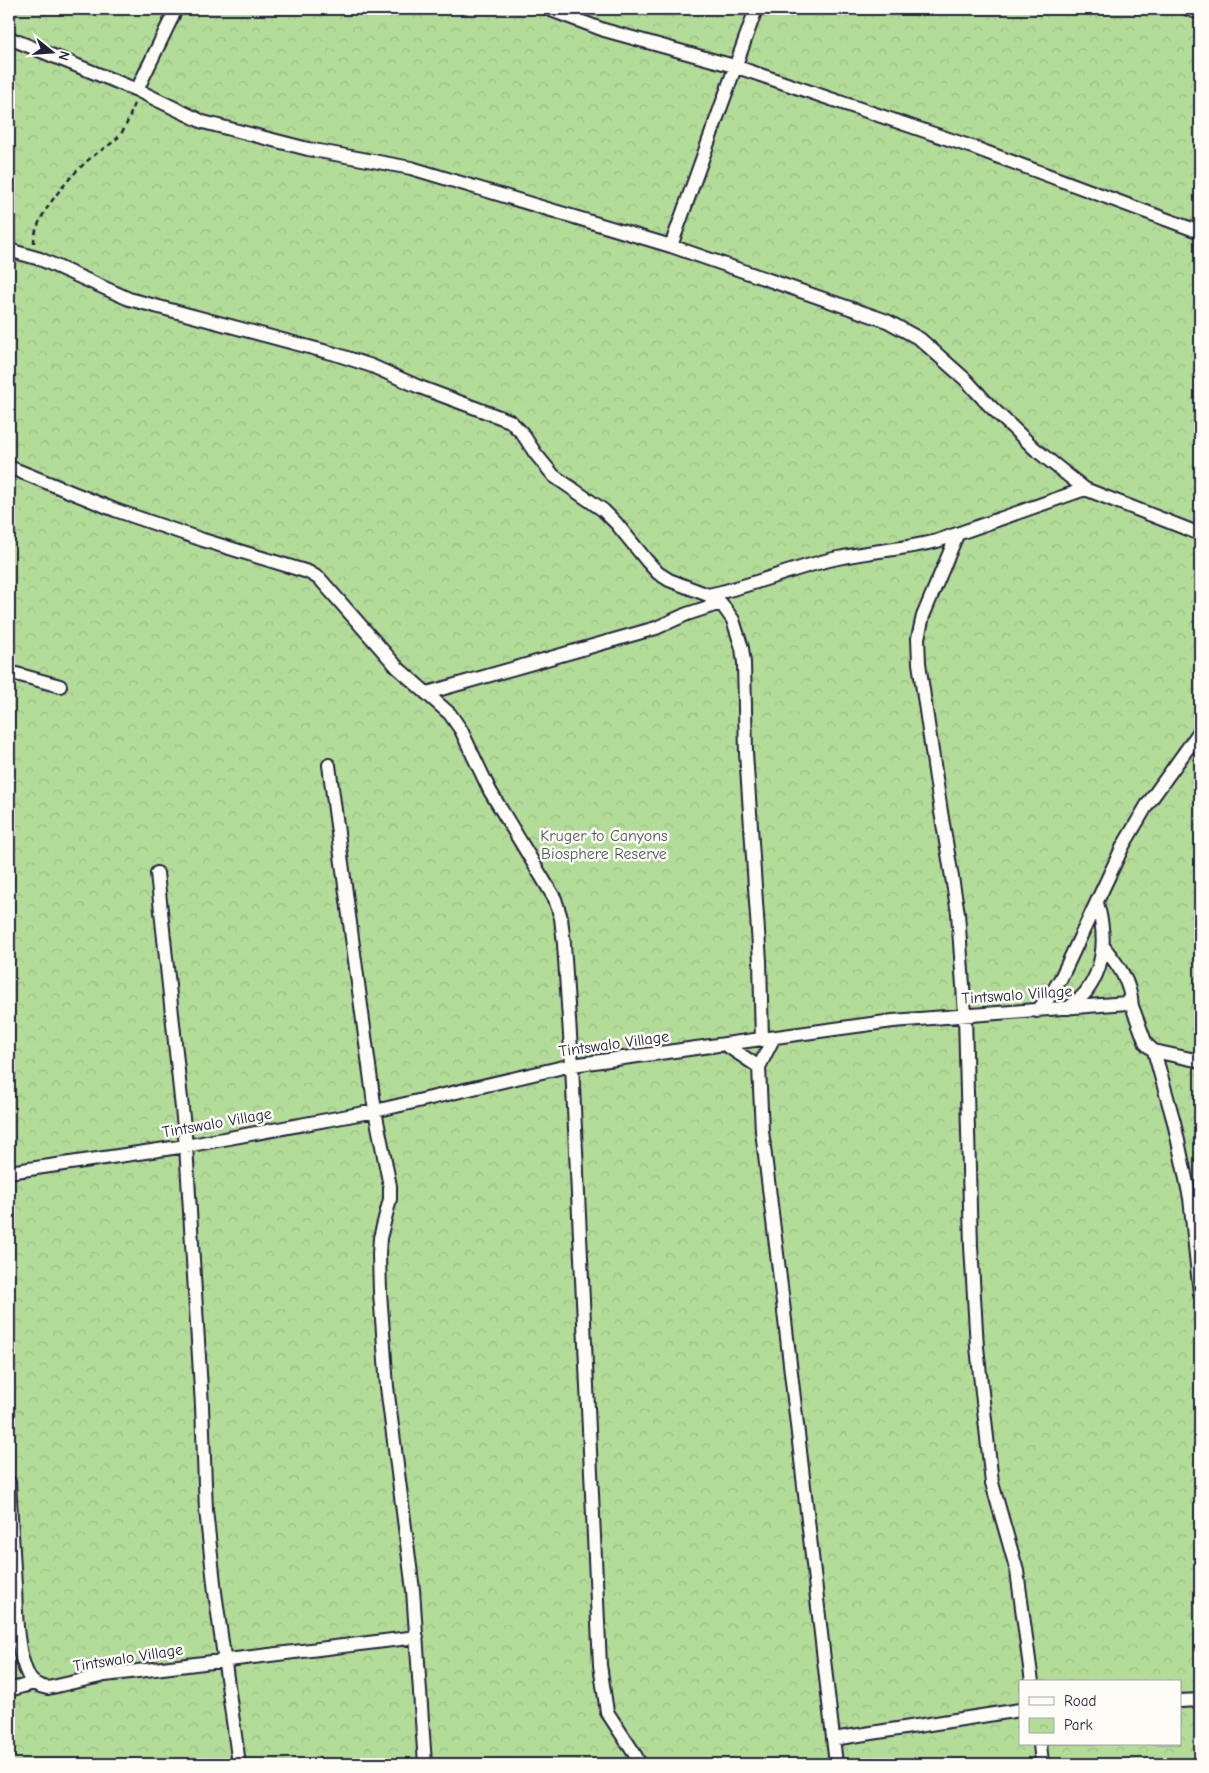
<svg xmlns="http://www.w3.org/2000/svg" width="1209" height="1773" font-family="'Comic Neue',sans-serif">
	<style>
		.park { fill: url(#park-crowns); stroke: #6a7f6a; fill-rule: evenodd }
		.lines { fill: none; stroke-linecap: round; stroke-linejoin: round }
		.street-casing { stroke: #22223b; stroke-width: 16 }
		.path { stroke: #22223b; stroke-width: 2.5; stroke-dasharray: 5 4; stroke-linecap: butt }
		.street { stroke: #fdfcf7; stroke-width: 12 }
		.labels { text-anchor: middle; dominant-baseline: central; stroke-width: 5; stroke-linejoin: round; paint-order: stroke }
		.park-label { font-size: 16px; fill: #4e5a57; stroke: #fdfcf7 }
		.street-label { font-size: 16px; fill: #22223b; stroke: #fdfcf7 }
	</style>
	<defs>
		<pattern id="park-crowns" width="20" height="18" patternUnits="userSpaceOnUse" patternTransform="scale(1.25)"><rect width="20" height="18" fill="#b3dc99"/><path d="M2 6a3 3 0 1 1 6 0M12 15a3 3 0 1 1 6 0" fill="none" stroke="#9abc85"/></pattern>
	</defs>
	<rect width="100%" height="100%" fill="#fdfcf7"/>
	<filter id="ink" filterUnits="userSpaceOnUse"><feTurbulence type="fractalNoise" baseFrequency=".02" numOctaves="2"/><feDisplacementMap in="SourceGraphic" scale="10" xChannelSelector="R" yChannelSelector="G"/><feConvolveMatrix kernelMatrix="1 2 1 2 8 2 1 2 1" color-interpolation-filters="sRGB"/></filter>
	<g filter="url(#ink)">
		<!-- park -->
		<path class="park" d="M 9,9 L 1200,9 L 1200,1764 L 9,1764 ZM 1020,1682 L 1180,1682 L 1180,1744 L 1020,1744 Z"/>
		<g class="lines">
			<defs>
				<path id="street" d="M 548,9 L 604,30 L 734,66 L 975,148 L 1200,232
					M 1188,9 L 1200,13
					M 9,38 L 137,90 L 203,122 L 308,149 L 411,168 L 671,246 L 887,321 L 920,339 L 966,380 L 988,404 L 1035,449 L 1085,489 L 1200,534
					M 137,90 L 176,9
					M 671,246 L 756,9
					M 9,250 L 40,259 L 129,299 L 335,354 L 372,366 L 417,386 L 510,421 L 522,433 L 535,453 L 554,476 L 603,510 L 616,523 L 647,561 L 658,573 L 669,580 L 708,595 L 721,603 L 733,620 L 742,648 L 744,663 L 746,753 L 760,961 L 762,1040
					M 9,467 L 115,510 L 203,540 L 308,572 L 320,579 L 398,668 L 450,714 L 461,730 L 490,791 L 555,899 L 561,918 L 564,944 L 572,1065 L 600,1665 L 607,1712 L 634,1753 L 640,1764
					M 957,535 L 923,616 L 918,638 L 919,663 L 941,812 L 958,913 L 965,1015 L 971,1246 L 977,1347 L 992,1483 L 1017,1571 L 1032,1682
					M 708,595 C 753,586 794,567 838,558 C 871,551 905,549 937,541 L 1085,489
					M 9,672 L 60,686
					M 427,693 L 656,628 L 687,614 L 721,603
					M 329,765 L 375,1111 L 390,1186 L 390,1199 L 380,1238 L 379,1254 L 380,1292 L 387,1387 L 413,1590 L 425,1764
					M 157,873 L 186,1146 L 202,1406 L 206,1510 L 215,1592 L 239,1764
					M 1103,946 C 1119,966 1130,981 1132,1006
					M 1069,1008 C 1074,1003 1081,998 1086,992 C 1106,965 1106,934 1097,903
					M 1037,1011 L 1050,996 L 1061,978 L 1123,846 L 1147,805 L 1200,731
					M 773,1039 L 759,1067 L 762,1131 L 783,1303 L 836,1764
					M 726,1045 L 759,1067
					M 1154,1051 L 1174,1122 L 1190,1198 L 1200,1294
					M 9,1172 L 186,1146 L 375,1111 L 572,1065 L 893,1021 L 1127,1003 L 1132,1006 L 1146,1044 L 1154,1051 L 1200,1061
					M 9,1482 C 11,1516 13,1551 15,1586 C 16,1614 16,1652 29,1677 C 33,1684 41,1687 48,1688 L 105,1675 L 417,1637
					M 9,1690 L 34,1683
					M 1180,1701 L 1200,1700
					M 833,1739 L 1020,1710
					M 1040,1744 L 1042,1764"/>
			</defs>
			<!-- street casing -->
			<use href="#street" class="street-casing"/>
			<!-- path -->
			<path class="path" d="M 34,243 C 33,217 73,172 93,156 C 102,149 113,144 120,135 C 127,126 131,113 134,103"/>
			<!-- street -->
			<use href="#street" class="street"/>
		</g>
	</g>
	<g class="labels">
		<!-- park labels -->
		<g class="park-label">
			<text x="604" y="836">Kruger to Canyons<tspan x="604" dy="18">Biosphere Reserve</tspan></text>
		</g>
		<!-- street labels -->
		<g class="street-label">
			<text transform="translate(1017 995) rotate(-4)">Tintswalo Village</text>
			<text transform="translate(614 1044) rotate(-8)">Tintswalo Village</text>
			<text transform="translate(217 1123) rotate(-10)">Tintswalo Village</text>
			<text transform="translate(128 1658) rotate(-9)">Tintswalo Village</text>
		</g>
	</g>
	<!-- margin -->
	<rect width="1209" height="1773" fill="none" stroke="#fdfcf7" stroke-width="30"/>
	<rect x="15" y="15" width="1179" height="1743" fill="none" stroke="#22223b" stroke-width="2" filter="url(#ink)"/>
	<!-- legend -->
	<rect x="1019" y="1680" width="162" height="65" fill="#fdfcf7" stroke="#a5a5ac"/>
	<rect x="1029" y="1697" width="25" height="8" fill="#fdfcf7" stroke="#a5a5ac"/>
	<text x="1064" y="1706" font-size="15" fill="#22223b">Road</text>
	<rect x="1029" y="1718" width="25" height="15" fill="url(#park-crowns)" stroke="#a5a5ac"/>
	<text x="1064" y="1730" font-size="15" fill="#22223b">Park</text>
	<!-- north arrow -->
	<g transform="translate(52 52) rotate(107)" stroke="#fdfcf7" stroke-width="4" paint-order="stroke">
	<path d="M0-4L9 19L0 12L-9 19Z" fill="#22223b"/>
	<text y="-8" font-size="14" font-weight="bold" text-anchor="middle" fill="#22223b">N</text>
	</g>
</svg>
